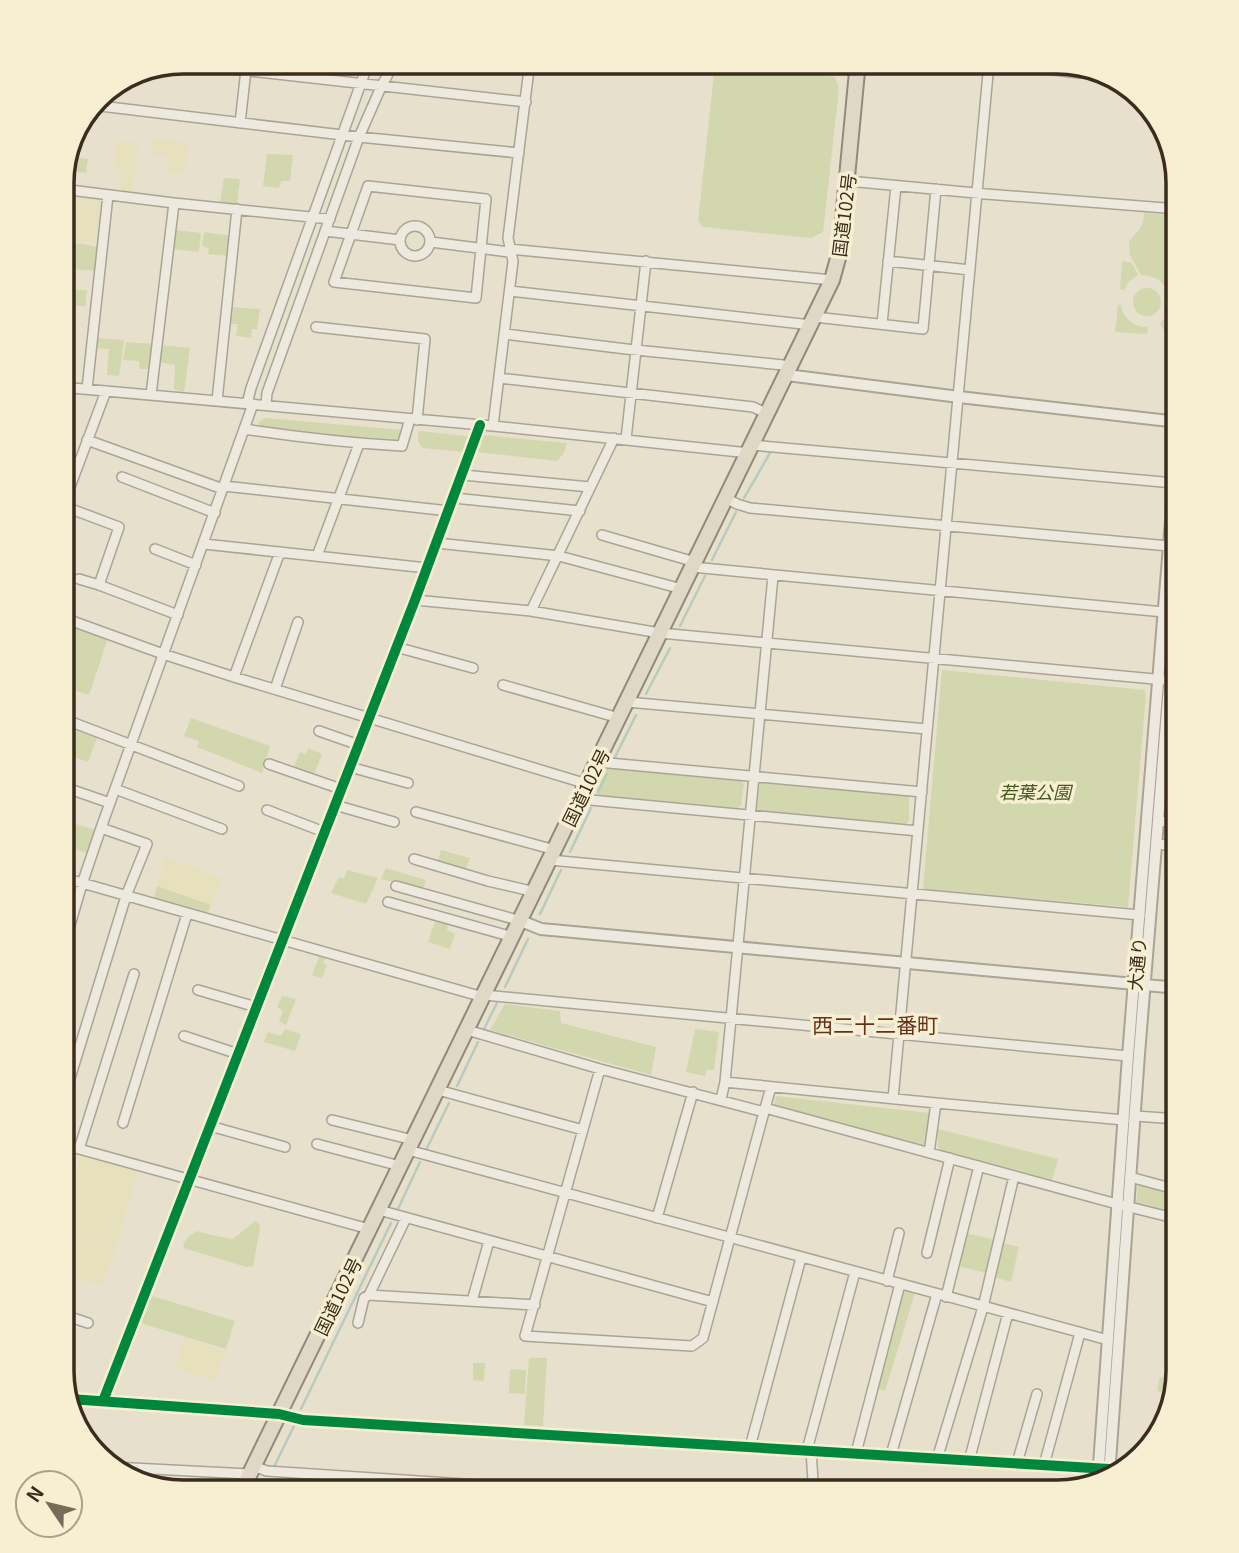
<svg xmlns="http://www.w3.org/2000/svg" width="1239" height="1553" font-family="Georgia,'Noto Sans JP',serif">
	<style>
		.farmland { fill: #e6e1bc }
		.green { fill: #d3d7ae }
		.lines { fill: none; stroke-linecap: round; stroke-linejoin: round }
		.stream { stroke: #b8cbc1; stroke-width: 2.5 }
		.minor-casing { stroke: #aba496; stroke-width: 12 }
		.tertiary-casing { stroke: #aba496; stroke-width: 14 }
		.trunk-casing { stroke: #908a7c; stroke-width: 18 }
		.minor { stroke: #ede9df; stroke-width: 9 }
		.tertiary { stroke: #ede9df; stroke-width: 10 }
		.trunk { stroke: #dfd8c6; stroke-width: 14 }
		.cycleway-casing { stroke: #f7efd2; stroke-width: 15 }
		.cycleway { stroke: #00873e; stroke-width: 10 }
		.labels { text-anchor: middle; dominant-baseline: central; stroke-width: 7; stroke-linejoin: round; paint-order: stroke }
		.street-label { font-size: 18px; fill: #3a2d1d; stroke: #f7efd2 }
		.park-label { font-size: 18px; font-style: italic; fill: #465723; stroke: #f7efd2 }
		.quarter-label { font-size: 21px; fill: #69311b; stroke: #f7efd2 }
		.rim { fill: none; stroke: #3a2d1d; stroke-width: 3.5 }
	</style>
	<rect width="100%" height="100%" fill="#e6e0cc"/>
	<!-- farmland -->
	<path class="farmland" d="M 154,139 L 188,143 L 184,174 L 166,172 L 168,156 L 152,154 Z
		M 117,141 L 138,143 L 132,194 L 119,192 L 122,170 L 113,168 Z
		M 75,195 L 105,198 L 99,243 L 70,240 Z
		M 165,857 L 222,878 L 211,905 L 157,886 Z
		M 81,1154 L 139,1169 L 116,1245 L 61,1228 L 61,1218 Z
		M 61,1230 L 116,1246 L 102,1285 L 61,1274 Z
		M 185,1338 L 225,1351 L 215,1381 L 175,1367 Z"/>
	<!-- green -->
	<path class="green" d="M 715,65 L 835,77 L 839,88 L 823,232 L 811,238 L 703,227 L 698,221 Z
		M 267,154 L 293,155 L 290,181 L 281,181 L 279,188 L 263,186 Z
		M 67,156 L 88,159 L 86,173 L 63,169 Z
		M 224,178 L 240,179 L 237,204 L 220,203 Z
		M 62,193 L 73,194 L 70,216 L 62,215 Z
		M 1144,213 L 1178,216 L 1178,298 C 1161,288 1166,277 1141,275 L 1130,255 L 1129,242 C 1136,232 1145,226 1144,213 Z
		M 175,230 L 201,233 L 199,252 L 173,249 Z
		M 204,232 L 232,236 L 229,256 L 208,254 L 209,248 L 202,246 Z
		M 62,241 L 100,247 L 97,271 L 70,269 L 72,258 L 62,257 Z
		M 1124,261 L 1132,263 L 1138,275 L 1129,281 L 1124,290 L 1120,289 L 1122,262 Z
		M 69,271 L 76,272 L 73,290 L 87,290 L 85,306 L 64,305 Z
		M1133 302a14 14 0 1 1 28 0a14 14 0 1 1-28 0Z
		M 1118,305 L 1121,305 C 1123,319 1133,327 1147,327 L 1148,332 L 1146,334 L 1115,332 Z
		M 231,307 L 260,309 L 257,329 L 252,329 L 251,338 L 236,336 L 238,324 L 228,324 Z
		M 1173,311 L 1178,311 L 1178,345 L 1169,344 L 1167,335 L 1160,324 L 1170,312 Z
		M 95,338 L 124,340 L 119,376 L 107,375 L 109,349 L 95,348 Z
		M 126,342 L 154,344 L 151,369 L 139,369 L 139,361 L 123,360 Z
		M 161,345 L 190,348 L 184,392 L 174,389 L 175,365 L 159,362 Z
		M 265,418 L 403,430 C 403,436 400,440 394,443 L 258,428 L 259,422 Z
		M 419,431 L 467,436 L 469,438 L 464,452 L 423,448 C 417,443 417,439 419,431 Z
		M 483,435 L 567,443 L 564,453 L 557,461 L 477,452 L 478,444 Z
		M 61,622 L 108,638 L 89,695 L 61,686 Z
		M 942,670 L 1144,690 L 1146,694 L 1128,907 L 923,889 Z
		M 191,718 L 270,746 L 262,773 L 197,747 L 199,741 L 184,736 Z
		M 63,725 L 97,738 L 88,762 L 61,752 L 61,730 Z
		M 308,748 L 322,754 L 314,774 L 294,767 L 300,752 L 306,754 Z
		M 607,768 L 741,781 L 744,784 L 741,805 L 738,808 L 597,795 L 596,790 Z
		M 761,783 L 906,795 L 909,798 L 909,821 L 905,825 L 760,811 L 757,808 L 759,786 Z
		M 70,822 L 95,830 L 86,853 L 62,845 Z
		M 1165,826 L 1178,827 L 1178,842 L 1164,841 Z
		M 441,850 L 470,858 L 465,871 L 437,863 Z
		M 386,868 L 426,880 L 423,889 L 381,879 Z
		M 347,870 L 378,878 L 366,904 L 331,893 L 339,877 L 344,879 Z
		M 157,886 L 211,905 L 207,914 L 154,899 Z
		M 436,919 L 448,923 L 447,930 L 455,934 L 450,949 L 428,942 Z
		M 320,955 L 326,957 L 323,963 L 327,965 L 322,978 L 312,975 Z
		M 282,996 L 296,999 L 286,1025 L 279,1021 L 283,1011 L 277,1007 Z
		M 505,1004 L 560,1011 L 561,1023 L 656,1047 L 651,1075 L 490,1030 Z
		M 285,1029 L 301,1034 L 295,1051 L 264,1042 L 268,1032 L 281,1036 Z
		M 695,1029 L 719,1032 L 714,1070 L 707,1070 L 705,1076 L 686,1072 Z
		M 776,1096 L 929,1113 L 927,1142 L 921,1146 L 774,1106 Z
		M 938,1129 L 1058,1159 L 1052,1180 L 945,1153 L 938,1147 Z
		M 1138,1184 L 1178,1195 L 1178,1216 L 1136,1205 Z
		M 255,1221 L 260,1225 L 259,1234 L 253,1266 L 246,1267 L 184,1248 L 183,1244 L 189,1236 L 197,1231 L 211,1235 L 233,1239 Z
		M 966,1233 L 995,1240 L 987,1273 L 957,1266 Z
		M 1002,1243 L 1019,1247 L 1011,1282 L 994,1277 Z
		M 902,1291 L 915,1293 L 885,1391 L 876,1388 Z
		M 152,1296 L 235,1321 L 226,1349 L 140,1323 Z
		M 529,1358 L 547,1358 L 543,1426 L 524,1425 Z
		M 1173,1359 L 1178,1360 L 1178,1371 L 1171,1395 L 1157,1391 L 1160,1377 L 1170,1378 Z
		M 473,1363 L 485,1363 L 484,1381 L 473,1380 Z
		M 510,1369 L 526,1370 L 525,1394 L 509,1393 Z"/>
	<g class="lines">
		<!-- stream -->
		<path class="stream" d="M 744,498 L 770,453
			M 712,560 L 736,512
			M 680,626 L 705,576
			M 646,694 L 670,648
			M 615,757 L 636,715
			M 598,792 L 607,774
			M 570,852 L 591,808
			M 540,914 L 561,870
			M 505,987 L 528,939
			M 484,1029 L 497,1003
			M 457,1086 L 478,1042
			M 427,1148 L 449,1103
			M 398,1209 L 420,1162
			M 301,1409 L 391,1223
			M 274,1467 L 294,1426
			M 262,1492 L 264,1487"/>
		<defs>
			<path id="minor" d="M 179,63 L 526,102
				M 92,105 L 359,137 L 519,153
				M 240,123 L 247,61
				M 848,181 L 986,194 L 1178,209
				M 368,186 L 486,199 L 476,298 L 334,282 Z
				M 62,189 L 174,203 L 330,219
				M400 241a15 15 0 1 1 30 0a15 15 0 1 1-30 0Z
				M 325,231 L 400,240
				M 431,242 L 509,252
				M 509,249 L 832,280
				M 888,261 L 970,270
				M 510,291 L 811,325
				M 815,317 L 923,329 L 936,189
				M 882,324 L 896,186
				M 316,327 L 425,339 L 417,420
				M 505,334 L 626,349 L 783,365 L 791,367
				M 499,378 L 753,407 L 768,414
				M 61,387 L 493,426 L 749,453
				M 87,389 L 108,195
				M 151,395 L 174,203
				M 217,401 L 237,209
				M 247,404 L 251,388 L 369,61
				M 266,405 L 267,393 L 359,137 L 381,87 L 395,61
				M 61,420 L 62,418
				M 493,426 L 513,261 L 508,238 L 530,61
				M 244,429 C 297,437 349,443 402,446 L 410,419
				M 626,439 L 646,261
				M 87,440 L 223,489
				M 752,445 L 1174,483
				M 61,458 L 78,464
				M 463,475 L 590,487
				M 122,477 L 215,513
				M 224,486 L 449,511
				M 454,498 L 580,511
				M 726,498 L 737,504 L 750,508 L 1169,546
				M 63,506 L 119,527 L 99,585 L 178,615
				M 61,511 L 106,391
				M 602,535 L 695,562
				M 437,543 L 559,556 L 682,589
				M 204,544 L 427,568
				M 155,549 L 196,565
				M 317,556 L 359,444
				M 692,567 L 1164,612
				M 79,579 L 99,585
				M 415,600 L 531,611 L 660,633 L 1165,680
				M 531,611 L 614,438
				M 61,617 L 163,654 L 234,677 L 587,784
				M 396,647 L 473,668
				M 234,677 L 280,552
				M 503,685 L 619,718
				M 275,689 L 298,622
				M 627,702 L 927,729
				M 61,718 L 239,786
				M 319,731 L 359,745
				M 598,762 L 922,792
				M 269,764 L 341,789
				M 350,767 L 408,783
				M 61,786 L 110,803
				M 115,789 L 222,829
				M 580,799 L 918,831
				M 335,805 L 394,822
				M 267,810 L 324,832
				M 416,812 L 555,850
				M 1158,821 L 1178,823
				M 1156,844 L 1178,846
				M 414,859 L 488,881 L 535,892
				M 550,860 L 1140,915
				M 61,877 L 483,997
				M 396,886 L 521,921
				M 388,902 L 513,937
				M 61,956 L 82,884 L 101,828 L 253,404
				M 198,990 L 256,1007
				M 484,995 L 1128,1056
				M 467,1030 L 600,1069 L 764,1112 L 703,1338 L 692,1346 L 525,1336 L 600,1069
				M 184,1036 L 238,1054
				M 725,1082 L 936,1103 L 1124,1120
				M 61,1086 L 67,1088 L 126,896 L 147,844 L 101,828
				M 438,1090 L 583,1130
				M 721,1099 L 725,1082 L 773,576
				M 893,1099 L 989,63
				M 765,1108 L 1117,1204 L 1178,1219
				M 764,1112 L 771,1087
				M 1135,1116 L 1178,1119
				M 332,1120 L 413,1140
				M 123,1123 L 187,914
				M 210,1126 L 285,1147
				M 61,1144 L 369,1229
				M 317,1144 L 400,1166
				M 79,1149 L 134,974
				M 408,1150 L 1108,1340
				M 929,1153 L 936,1103
				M 1130,1177 L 1178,1190
				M 61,1201 L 63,1201
				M 379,1210 L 713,1302
				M 657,1218 L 693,1092
				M 927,1253 L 950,1158
				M 887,1281 L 899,1233
				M 369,1295 L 535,1305
				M 946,1297 L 979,1166
				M 472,1301 L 489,1241
				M 61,1314 L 88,1323
				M 358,1323 L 364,1298 L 369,1295 L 406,1218
				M 70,1399 L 279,1414 L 303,1420 L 1125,1470
				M 103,1401 L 415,600 L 480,425
				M 750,1447 L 801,1258
				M 807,1450 L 855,1272
				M 811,1450 L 813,1481 L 812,1492
				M 856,1453 L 900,1284
				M 891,1455 L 937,1294
				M 937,1459 L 983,1307 L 1014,1176
				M 969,1461 L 1008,1313
				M 1017,1463 L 1037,1394
				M 1044,1465 L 1080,1333
				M 253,1466 L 267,1471 L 585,1492
				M 113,1467 L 249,1474"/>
			<path id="tertiary" d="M 980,61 L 1080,72 L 1087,72 L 1087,69
				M 787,375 L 959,397 L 1178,422
				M 521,921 L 541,929 L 1178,988
				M 1109,1476 L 1139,1054 L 1178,575
				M 1098,1479 L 1128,1056 L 1174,483 L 1178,449"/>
			<path id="trunk" d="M 241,1492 L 832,280 L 840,251 L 858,61"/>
		</defs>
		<!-- minor casing -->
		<use href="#minor" class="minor-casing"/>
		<!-- tertiary casing -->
		<use href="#tertiary" class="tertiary-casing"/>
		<!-- trunk casing -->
		<use href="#trunk" class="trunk-casing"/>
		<!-- minor -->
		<use href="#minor" class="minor"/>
		<!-- tertiary -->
		<use href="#tertiary" class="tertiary"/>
		<!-- trunk -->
		<use href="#trunk" class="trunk"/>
		<defs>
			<path id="cycleway" d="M 70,1399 L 279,1414 L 303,1420 L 1125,1470
				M 103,1401 L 415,600 L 480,425"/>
		</defs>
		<!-- cycleway casing -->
		<use href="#cycleway" class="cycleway-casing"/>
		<!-- cycleway -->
		<use href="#cycleway" class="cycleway"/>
	</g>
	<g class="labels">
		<!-- street labels -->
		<g class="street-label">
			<text transform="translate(843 215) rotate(-83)">国道102号</text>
			<text transform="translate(585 787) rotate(-64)">国道102号</text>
			<text transform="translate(1136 964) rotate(-85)">大通り</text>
			<text transform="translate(337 1296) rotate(-64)">国道102号</text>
		</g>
		<!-- park labels -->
		<g class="park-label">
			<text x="1035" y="791">若葉公園</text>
		</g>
		<!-- quarter labels -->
		<g class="quarter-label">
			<text x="875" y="1024">西二十二番町</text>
		</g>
	</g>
	<!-- crop -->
	<path d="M0 0H1239V1553H0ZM183 74H1057A109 109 0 0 1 1166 183V1371A109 109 0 0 1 1057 1480H183A109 109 0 0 1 74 1371V183A109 109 0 0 1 183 74Z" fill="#f7efd2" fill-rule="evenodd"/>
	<path class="rim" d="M183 74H1057A109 109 0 0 1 1166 183V1371A109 109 0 0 1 1057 1480H183A109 109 0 0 1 74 1371V183A109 109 0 0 1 183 74Z"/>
	<!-- north arrow -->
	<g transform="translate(49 1504) rotate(305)"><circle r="33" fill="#f7efd2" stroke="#aba18a" stroke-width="2"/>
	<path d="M0-5L12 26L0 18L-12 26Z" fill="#766c5a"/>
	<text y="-10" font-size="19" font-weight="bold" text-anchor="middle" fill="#3a2d1d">N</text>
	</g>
</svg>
